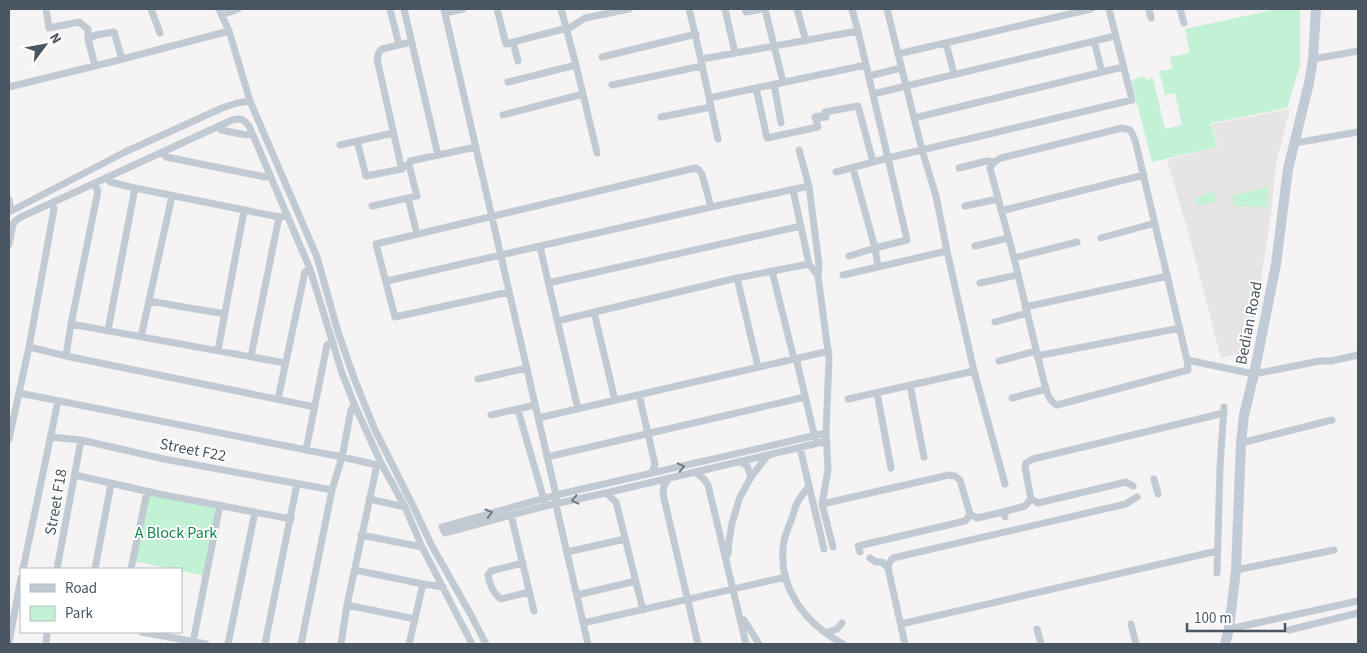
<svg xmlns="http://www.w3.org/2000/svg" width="1367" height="653" font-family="'Source Sans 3',sans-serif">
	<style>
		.education { fill: #e6e4e5 }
		.green { fill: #c3f1d5 }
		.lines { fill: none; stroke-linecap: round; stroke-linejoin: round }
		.minor { stroke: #c1cad2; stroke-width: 7 }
		.secondary { stroke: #c1cbd6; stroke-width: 10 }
		.oneway { stroke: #6e7983 }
		.labels { text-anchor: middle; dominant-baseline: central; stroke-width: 4; stroke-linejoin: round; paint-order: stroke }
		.street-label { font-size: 16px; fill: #4a5661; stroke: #fff }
		.park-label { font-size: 16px; fill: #17864f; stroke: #fff }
	</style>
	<rect width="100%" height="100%" fill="#f5f3f3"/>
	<!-- education -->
	<path class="education" d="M 1290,109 L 1276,164 L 1271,214 L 1250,351 L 1221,358 L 1189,235 L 1167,160 L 1218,147 L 1212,124 Z"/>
	<!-- green -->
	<path class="green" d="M 1278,9 L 1300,9 L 1300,65 L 1287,108 L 1211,123 L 1217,147 L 1152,162 L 1131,80 L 1145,76 L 1146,80 L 1153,78 L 1165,129 L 1182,125 L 1175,93 L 1165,95 L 1159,71 L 1172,69 L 1170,57 L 1190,53 L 1185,29 Z
		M 1269,187 L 1267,207 L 1234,206 L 1233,195 Z
		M 1213,191 L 1216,201 L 1198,206 L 1195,198 Z
		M 147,492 L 220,505 L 206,576 L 181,571 L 181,569 L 172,569 L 133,561 Z"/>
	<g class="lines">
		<!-- minor -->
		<path class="minor" d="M 46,9 L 49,28 L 79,22 L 88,29 L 88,39 L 96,35 L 114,32 L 122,59
			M 151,9 L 160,33
			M 219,9 L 229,31 L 250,101 L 317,257 L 338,332 L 354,378 L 375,430 L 414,508 L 432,546 L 471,615 L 486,644
			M 390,9 L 399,45
			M 404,9 L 438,155
			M 444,9 L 556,495 L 556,505 L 588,644
			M 497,9 L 506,44 L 571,27 L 585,18 L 629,9
			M 689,9 C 700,52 708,95 718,139
			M 725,9 L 735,53
			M 745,9 L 746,12 L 762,9
			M 765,9 L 783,82
			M 797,9 L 806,41
			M 852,9 L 858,31
			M 887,9 L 922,150 L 936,196 L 947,251 L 974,371 L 1005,484
			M 1149,9 L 1151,18
			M 1180,9 L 1184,23
			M 445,13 L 463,9
			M 222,15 L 238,9
			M 88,39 L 95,66
			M 1094,41 L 1102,72
			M 513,42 L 518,61
			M 946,43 L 954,74
			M 898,54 L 1091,9
			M 602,57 L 696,34
			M 702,59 L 858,31 L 888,158 L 836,172
			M 1313,59 L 1358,51
			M 576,65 L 583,94
			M 869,76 L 901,68
			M 508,82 L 576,65 L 561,9
			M 774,84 L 781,123
			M 612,85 L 702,66
			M 9,87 L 115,61 L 229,31
			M 756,88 L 767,138 L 818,127 L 815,117 L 819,116 L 819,118 L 826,117 L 825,112 L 858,106 L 873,162
			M 873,94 L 1115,36
			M 709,98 L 866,65
			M 503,115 L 583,94 L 597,153
			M 661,117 L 711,107
			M 914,118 L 1123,67
			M 220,126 L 221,130 L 246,135 L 252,133
			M 1122,128 L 1130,130 L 1133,135 L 1136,144 L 1187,360 L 1188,370 L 1057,405 C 1048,401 1047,391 1044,382 L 1014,258 L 990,168 L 994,162 L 1001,158 Z
			M 357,141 L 366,176 L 402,169 L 401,166 L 409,165 L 410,161 L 476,147
			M 1295,143 L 1358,132
			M 340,145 L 393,133
			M 799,150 L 809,186 L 819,265 L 818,276 L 829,359 L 826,433 L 828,470 L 822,504 L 833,547
			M 163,152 L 166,157 L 265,177 L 270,176
			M 401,166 L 377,59 L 379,52 L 382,49 L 411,42
			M 853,168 L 875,248 L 878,267
			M 959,168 L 987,161 L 994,162
			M 107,177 L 110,182 L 135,188 L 279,217 L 287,215
			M 793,190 L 809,264 L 818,276
			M 408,198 L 417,234
			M 9,200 L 11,211 L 125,152 L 222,108 L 237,103 L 250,101
			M 372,206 L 417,196 L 409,165
			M 965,206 L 998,199
			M 1001,211 L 1144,175
			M 9,225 L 13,225 L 15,221 L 21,217 L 232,120 C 241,117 245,120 250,128 L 310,269 L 342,373 L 355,406 L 381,463 L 405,507 L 422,547 L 472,644
			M 1101,238 L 1155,223
			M 9,244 L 13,225
			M 975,246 L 1008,238
			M 540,247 L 578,409
			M 849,256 L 875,248 L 907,240 L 888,158 L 1132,100 L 1109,9
			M 1014,258 L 1077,242
			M 772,271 L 794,359
			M 843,275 L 947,251
			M 737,278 L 758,367
			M 387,281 L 711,207 L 809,186
			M 548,283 L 801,226
			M 980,283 L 1018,275
			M 509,292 L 395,317 L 376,244 L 695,168 L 699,170 L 702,174 L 711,207
			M 149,301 L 225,314
			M 1025,307 L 1168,276
			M 594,312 L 615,400
			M 557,321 L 737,278 L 809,264
			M 995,322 L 1027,313
			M 71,324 L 285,363
			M 108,330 L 135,188
			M 141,337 L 172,196
			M 29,347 L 66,356 L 315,407
			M 218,350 L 244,211
			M 66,356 L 71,324 L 98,191 L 94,184
			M 251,356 L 279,217
			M 1037,356 L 1180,328
			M 796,358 L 815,438
			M 1187,360 L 1254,374 L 1320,361 L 1331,361 L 1358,355
			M 999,361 L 1036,351
			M 478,379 L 527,368
			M 910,385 L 924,457
			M 19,393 L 342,457 L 377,465 L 381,463
			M 877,393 L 891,468
			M 639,395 L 655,464 L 652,473
			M 1012,398 L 1046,389
			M 278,399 L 305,272 L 310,269
			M 848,399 L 974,371
			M 518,410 L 544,500
			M 491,415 L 535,405
			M 538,418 L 829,351
			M 826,433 L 556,495 L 442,527 L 445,533 L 545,506 L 606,493 L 827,441
			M 50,437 L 81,440 L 164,459 L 332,490
			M 9,439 L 29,347 L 54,209 L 52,203
			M 1241,443 L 1332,420
			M 800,448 L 824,549
			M 306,450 L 327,345 L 333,342
			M 547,457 L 805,397
			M 741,462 L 747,466 L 751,477
			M 695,472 L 704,479 L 708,485 L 746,644
			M 75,475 L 159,494 L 291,519
			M 668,479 L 664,486 L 663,494 L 698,644
			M 1154,479 L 1158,494
			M 809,486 C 805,492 799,498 796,505 C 795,507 795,510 794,512 C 791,522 786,531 784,541 C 776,587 805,623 843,644
			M 1133,486 L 1126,482 L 1038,503 L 1031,499 L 1025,467 L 1026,463 L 1033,459 L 1224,413
			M 606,493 L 616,502 L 643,610
			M 369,499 L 405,507
			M 822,504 L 949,475 L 955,476 L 960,480 L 970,514 L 977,518 L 1003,512
			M 511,515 L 534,611
			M 1005,517 L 1003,512 L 1025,506 L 1031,499
			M 361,535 L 422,547
			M 567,552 L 625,539
			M 860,552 L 858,546 L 965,521 L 967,519 L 970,514
			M 725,557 L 728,554 L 729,541 L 732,523 L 740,497 L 751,477 L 768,455
			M 870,558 L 876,562 L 882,562 L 888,568
			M 523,563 L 491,571 L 488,575 C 489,583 494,595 501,599 L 529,592
			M 23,569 L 58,401
			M 57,569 L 81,440
			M 95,569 L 111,484
			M 131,569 L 147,492
			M 355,570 L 423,584 L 443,587
			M 1236,570 L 1334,550
			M 1217,573 L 1220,467 L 1224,407
			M 577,595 L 636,581
			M 347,605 L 415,619
			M 740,619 L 744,620 L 759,644
			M 583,623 L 786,577
			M 901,624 L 1217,551
			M 1131,624 L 1136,644
			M 1037,629 L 1041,644
			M 1229,629 L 1358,601
			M 1289,630 L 1358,613
			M 142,632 L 206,644
			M 826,633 L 837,629 L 842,623
			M 9,642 L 21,578
			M 193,642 L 220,505
			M 46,644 L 47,632
			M 228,644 L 255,512
			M 265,644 L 297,484
			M 301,644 L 332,490 L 342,457 L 351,410 L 352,408 L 355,406
			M 341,644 L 347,605 L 377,465
			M 409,644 L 423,584
			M 905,644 L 888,568 L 889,563 L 893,558 L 1126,504 L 1137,497"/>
		<!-- secondary -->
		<path class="secondary" d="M 1225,644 L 1229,629 L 1236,570 L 1241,443 L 1244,415 L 1254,374 L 1276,264 L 1288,169 L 1309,83 L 1313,59 L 1316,9"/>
	</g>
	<!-- one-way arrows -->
	<defs><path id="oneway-chevron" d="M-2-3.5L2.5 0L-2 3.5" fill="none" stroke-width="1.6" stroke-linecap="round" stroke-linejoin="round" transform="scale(1.25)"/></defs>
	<g class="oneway">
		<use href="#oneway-chevron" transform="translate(681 467) rotate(-13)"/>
		<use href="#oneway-chevron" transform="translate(575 500) rotate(167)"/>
		<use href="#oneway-chevron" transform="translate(489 513) rotate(-16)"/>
	</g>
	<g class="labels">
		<!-- street labels -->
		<g class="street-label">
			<text transform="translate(1249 323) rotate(-79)">Bedian Road</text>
			<text transform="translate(193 450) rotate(11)">Street F22</text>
			<text transform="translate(56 502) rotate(-80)">Street F18</text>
		</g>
		<!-- park labels -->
		<g class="park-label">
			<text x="176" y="533">A Block Park</text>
		</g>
	</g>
	<!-- border -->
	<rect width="1367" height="653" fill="none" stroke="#4a5661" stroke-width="20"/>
	<!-- legend -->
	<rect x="20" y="568" width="162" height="65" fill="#ffffff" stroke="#b7bbc0"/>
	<rect x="30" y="584" width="25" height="8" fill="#c1cbd6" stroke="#b7bbc0"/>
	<text x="65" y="593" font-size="15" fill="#4a5661">Road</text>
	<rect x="30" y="606" width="25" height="15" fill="#c3f1d5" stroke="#b7bbc0"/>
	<text x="65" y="618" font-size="15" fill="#4a5661">Park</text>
	<!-- north arrow -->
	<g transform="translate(45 45) rotate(58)" stroke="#ffffff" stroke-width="4" paint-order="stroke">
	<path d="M0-4L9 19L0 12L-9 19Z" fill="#4a5661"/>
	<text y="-8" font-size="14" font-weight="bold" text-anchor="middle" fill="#4a5661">N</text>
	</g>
	<!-- scale -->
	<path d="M1187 623v8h98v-8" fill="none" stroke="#4a5661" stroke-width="2.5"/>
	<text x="1194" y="623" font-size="15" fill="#4a5661" stroke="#ffffff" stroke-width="4" paint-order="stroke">100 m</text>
</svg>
